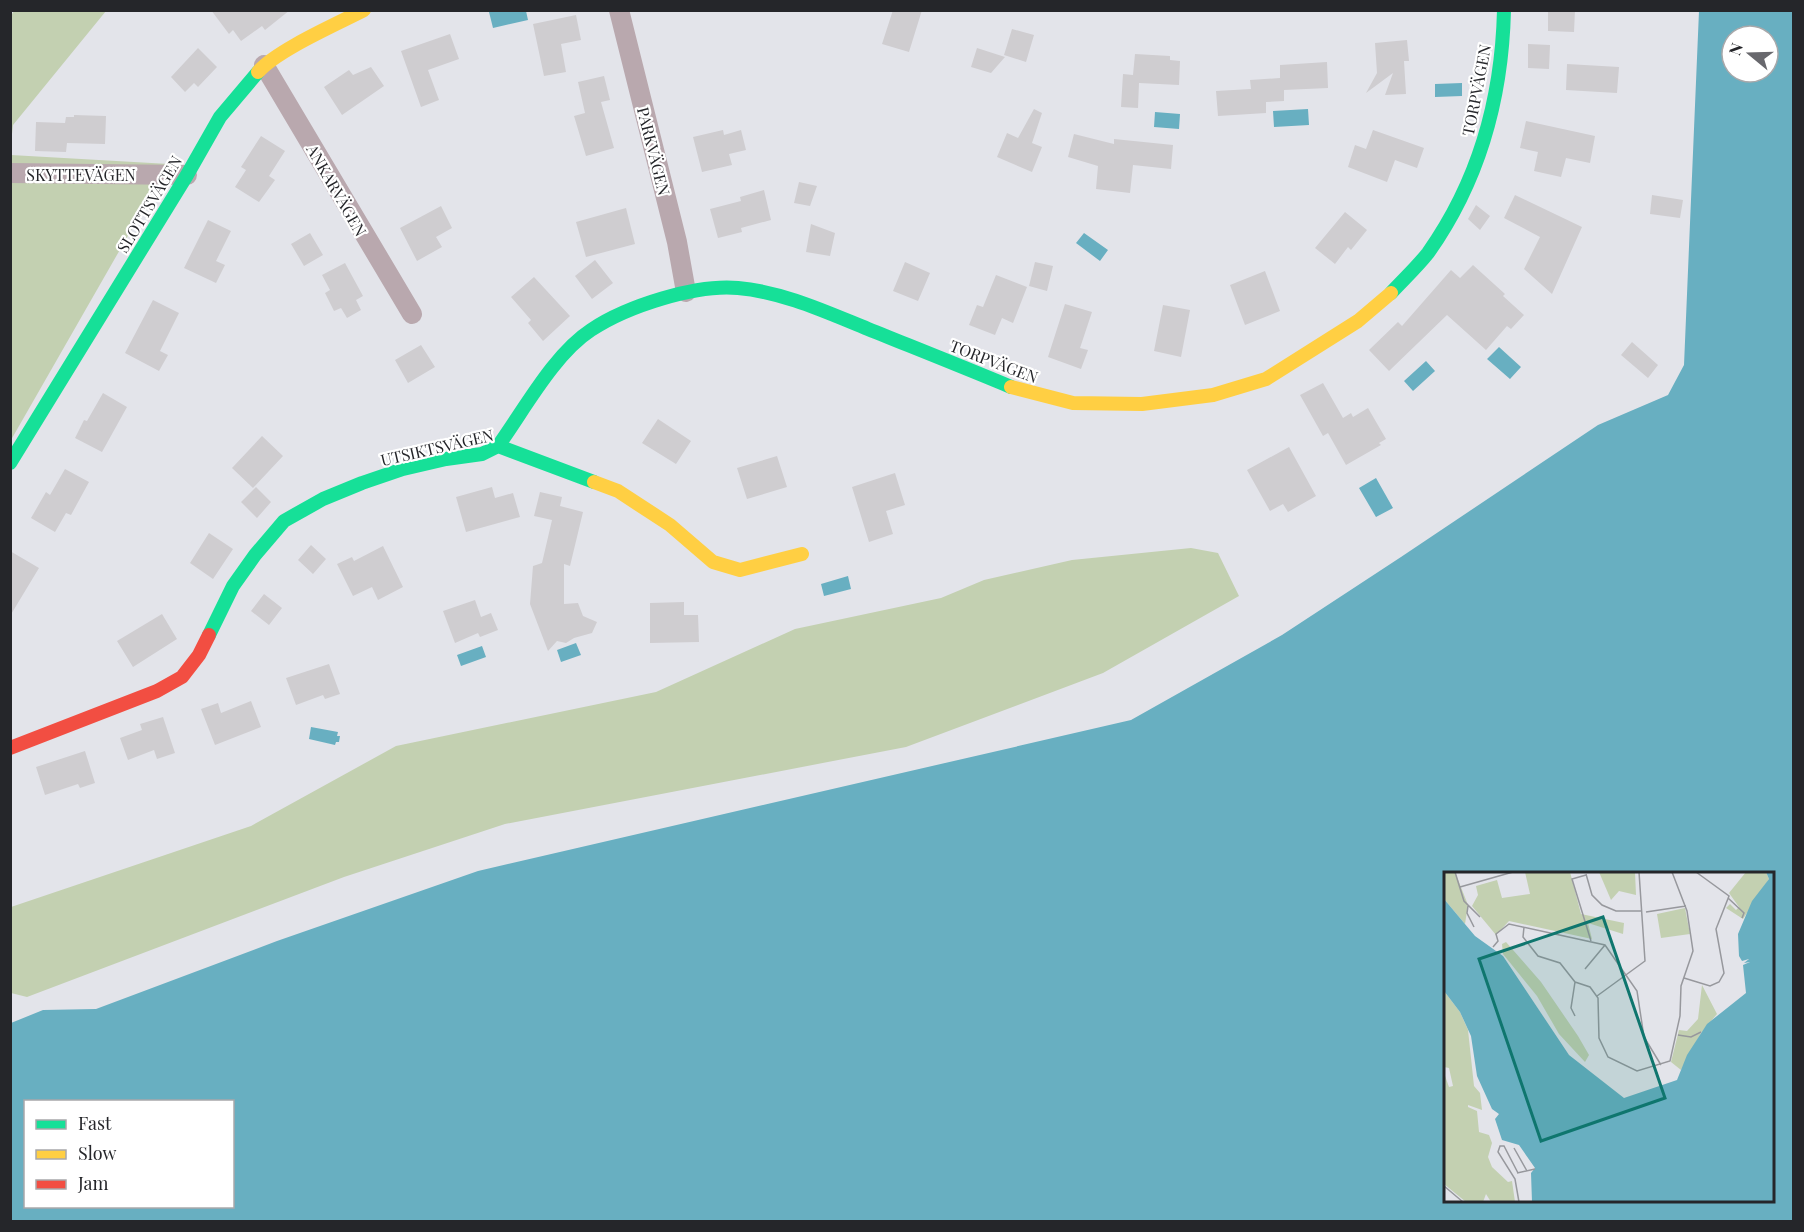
<svg xmlns="http://www.w3.org/2000/svg" width="1804" height="1232" font-family="'Playfair Display',serif">
	<style>
		.green { fill: #c3d0b1 }
		.water { fill: #68afc1; fill-rule: evenodd }
		.building { fill: #cfcdd0 }
		.lines { fill: none; stroke-linecap: round; stroke-linejoin: round }
		.street { stroke: #b9a8ae; stroke-width: 20 }
		.fast { stroke: #16e098; stroke-width: 14 }
		.slow { stroke: #ffcf43; stroke-width: 14 }
		.jam { stroke: #f24e42; stroke-width: 14 }
		.labels { text-anchor: middle; dominant-baseline: central; stroke-width: 4.5; stroke-linejoin: round; paint-order: stroke }
		.street-label { font-size: 16px; fill: #25262a; stroke: #fff }
		.inset-road { fill: none; stroke: #97989d; stroke-width: 1.5 }
		.view { fill: #0f766e; fill-opacity: 0.15; stroke: #0f766e; stroke-width: 3 }
		.inset-edge { fill: none; stroke: #25262a; stroke-width: 3 }
	</style>
	<rect width="100%" height="100%" fill="#e3e4ea"/>
	<!-- green -->
	<path class="green" d="M 14,11 L 106,11 L 13,125 L 11,143 L 10,17 Z
		M 11,155 L 169,164 L 11,440 Z
		M 1191,548 L 1218,553 L 1239,596 L 1103,673 L 906,747 L 505,824 L 344,877 L 27,997 L 11,993 L 11,907 L 251,826 L 396,746 L 656,692 L 795,629 L 941,598 L 984,580 L 1072,560 Z"/>
	<!-- water -->
	<path class="water" d="M 497,10 L 526,11 L 528,20 L 493,28 L 489,12 Z
		M 1699,11 L 1793,11 L 1793,1221 L 11,1221 L 11,1023 L 43,1010 L 96,1009 L 277,941 L 478,871 L 1131,720 L 1282,635 L 1401,557 L 1598,425 L 1668,395 L 1684,365 ZM 1732,36 L 1768,36 L 1768,72 L 1732,72 ZM 1446,874 L 1772,874 L 1772,1200 L 1446,1200 ZM 26,1102 L 232,1102 L 232,1206 L 26,1206 Z
		M 1462,83 L 1462,96 L 1435,97 L 1435,84 Z
		M 1308,109 L 1309,125 L 1274,127 L 1273,111 Z
		M 1155,112 L 1180,114 L 1179,129 L 1154,127 Z
		M 1084,233 L 1108,250 L 1100,261 L 1076,243 Z
		M 1499,347 L 1521,367 L 1510,379 L 1487,359 Z
		M 1426,361 L 1435,371 L 1413,391 L 1404,381 Z
		M 1376,478 L 1393,508 L 1376,517 L 1359,488 Z
		M 848,576 L 851,589 L 824,596 L 821,584 Z
		M 576,643 L 581,655 L 561,662 L 557,650 Z
		M 482,646 L 486,657 L 461,666 L 457,655 Z
		M 311,727 L 338,732 L 337,736 L 340,736 L 339,742 L 336,742 L 335,745 L 309,739 Z"/>
	<!-- building -->
	<path class="building" d="M 211,10 L 290,10 L 265,30 L 262,26 L 241,41 L 233,30 L 229,34 Z
		M 893,10 L 922,10 L 909,52 L 882,44 Z
		M 1548,10 L 1575,10 L 1574,32 L 1548,31 Z
		M 576,15 L 581,40 L 561,44 L 566,72 L 544,76 L 533,24 Z
		M 1012,29 L 1034,35 L 1026,62 L 1004,55 Z
		M 450,34 L 459,59 L 428,70 L 439,100 L 421,107 L 401,51 Z
		M 1407,40 L 1409,61 L 1404,61 L 1406,94 L 1385,95 L 1393,73 L 1366,93 L 1377,73 L 1375,43 Z
		M 1528,44 L 1550,45 L 1549,69 L 1528,68 Z
		M 198,48 L 217,67 L 198,87 L 194,83 L 185,92 L 171,77 Z
		M 977,48 L 1005,57 L 991,73 L 971,67 Z
		M 1135,54 L 1170,56 L 1170,60 L 1180,61 L 1179,85 L 1139,83 L 1138,108 L 1121,107 L 1123,74 L 1133,75 Z
		M 1327,62 L 1328,88 L 1284,90 L 1284,101 L 1266,102 L 1266,113 L 1218,116 L 1216,91 L 1251,89 L 1250,80 L 1280,78 L 1280,65 Z
		M 1567,64 L 1619,67 L 1617,93 L 1566,90 Z
		M 371,67 L 384,86 L 342,115 L 324,87 L 349,70 L 353,75 Z
		M 604,76 L 610,100 L 601,102 L 614,148 L 586,156 L 574,116 L 585,113 L 578,82 Z
		M 1034,109 L 1042,113 L 1032,143 L 1042,147 L 1032,172 L 997,157 L 1007,133 L 1018,138 Z
		M 74,115 L 106,116 L 105,144 L 67,143 L 66,152 L 35,151 L 36,122 L 65,123 L 66,117 L 74,117 Z
		M 1526,121 L 1595,136 L 1590,163 L 1566,158 L 1561,177 L 1534,171 L 1538,152 L 1520,148 Z
		M 723,130 L 724,135 L 741,130 L 746,150 L 729,154 L 732,165 L 702,172 L 693,137 Z
		M 1373,130 L 1424,148 L 1417,168 L 1395,160 L 1387,182 L 1348,167 L 1355,145 L 1366,149 Z
		M 1074,134 L 1114,144 L 1114,139 L 1173,145 L 1171,169 L 1133,165 L 1130,193 L 1096,189 L 1098,166 L 1068,157 Z
		M 261,136 L 285,151 L 269,176 L 275,180 L 259,202 L 235,187 L 246,170 L 241,167 Z
		M 799,182 L 817,186 L 810,206 L 794,203 Z
		M 764,190 L 771,220 L 741,228 L 742,232 L 718,238 L 710,209 L 741,201 L 740,197 Z
		M 1515,195 L 1582,227 L 1552,294 L 1524,269 L 1540,237 L 1504,218 Z
		M 1652,195 L 1683,200 L 1680,218 L 1650,214 Z
		M 1476,205 L 1490,216 L 1480,230 L 1468,219 Z
		M 441,206 L 452,228 L 436,237 L 442,247 L 417,261 L 400,228 Z
		M 626,208 L 635,244 L 586,257 L 576,222 Z
		M 1345,212 L 1367,230 L 1351,250 L 1348,247 L 1335,264 L 1315,248 Z
		M 208,220 L 231,231 L 216,261 L 225,265 L 216,283 L 184,268 Z
		M 811,224 L 835,233 L 830,256 L 806,252 Z
		M 310,233 L 323,255 L 304,266 L 291,244 Z
		M 595,260 L 613,283 L 592,299 L 575,276 Z
		M 905,262 L 930,273 L 918,301 L 893,291 Z
		M 1035,262 L 1053,266 L 1047,291 L 1029,286 Z
		M 345,263 L 363,296 L 356,300 L 361,310 L 347,318 L 341,308 L 334,311 L 325,293 L 330,290 L 322,275 Z
		M 1473,265 L 1505,294 L 1503,296 L 1524,315 L 1511,329 L 1507,326 L 1486,350 L 1447,315 L 1389,371 L 1369,350 L 1398,322 L 1402,326 L 1451,270 L 1460,278 Z
		M 1265,271 L 1280,311 L 1245,325 L 1230,285 Z
		M 996,275 L 1027,287 L 1013,323 L 1002,318 L 995,335 L 969,325 L 977,305 L 983,307 Z
		M 534,277 L 570,316 L 543,341 L 528,323 L 531,320 L 511,297 Z
		M 153,300 L 179,313 L 160,351 L 168,355 L 159,371 L 125,353 Z
		M 1065,304 L 1092,312 L 1080,348 L 1088,350 L 1081,369 L 1048,357 Z
		M 1163,305 L 1190,310 L 1181,357 L 1154,351 Z
		M 1632,342 L 1658,365 L 1648,378 L 1621,355 Z
		M 421,345 L 435,367 L 408,383 L 395,360 Z
		M 1323,383 L 1343,418 L 1351,413 L 1353,417 L 1368,408 L 1386,439 L 1379,443 L 1381,445 L 1346,465 L 1328,433 L 1323,436 L 1300,395 Z
		M 103,393 L 127,407 L 102,452 L 75,438 L 84,420 L 87,421 Z
		M 658,419 L 691,441 L 676,464 L 642,443 Z
		M 262,436 L 283,456 L 253,488 L 232,468 Z
		M 1289,447 L 1316,496 L 1288,512 L 1283,504 L 1270,511 L 1247,470 Z
		M 777,456 L 787,487 L 747,499 L 737,468 Z
		M 65,469 L 89,482 L 71,515 L 66,513 L 55,532 L 31,518 L 46,492 L 50,495 Z
		M 895,473 L 905,505 L 886,511 L 893,534 L 869,542 L 852,487 Z
		M 256,487 L 271,502 L 257,518 L 241,502 Z
		M 492,487 L 495,498 L 513,493 L 520,517 L 466,532 L 456,497 Z
		M 540,492 L 562,497 L 560,506 L 583,512 L 570,566 L 564,564 L 564,604 L 578,603 L 583,616 L 597,622 L 592,633 L 574,638 L 566,643 L 557,641 L 548,651 L 530,604 L 533,566 L 542,563 L 552,520 L 534,516 Z
		M 209,533 L 233,549 L 213,579 L 190,563 Z
		M 311,545 L 326,559 L 313,574 L 298,560 Z
		M 383,546 L 403,587 L 378,600 L 372,587 L 353,596 L 337,564 L 352,557 L 354,561 Z
		M 10,551 L 39,568 L 10,616 Z
		M 264,594 L 282,608 L 269,625 L 251,611 Z
		M 475,600 L 481,617 L 491,613 L 498,630 L 480,637 L 478,633 L 455,643 L 443,611 Z
		M 684,602 L 684,615 L 698,615 L 699,642 L 650,643 L 650,603 Z
		M 162,614 L 177,639 L 133,667 L 117,641 Z
		M 329,664 L 340,694 L 325,699 L 323,695 L 296,705 L 286,678 Z
		M 251,701 L 261,727 L 215,745 L 201,709 L 218,703 L 221,713 Z
		M 163,717 L 175,753 L 157,759 L 154,750 L 128,760 L 120,738 L 142,730 L 140,724 Z
		M 85,751 L 95,783 L 80,788 L 78,784 L 45,795 L 36,767 Z"/>
	<g class="lines">
		<!-- street -->
		<path class="street" d="M 619,10 L 677,242 L 686,292
			M 264,65 L 412,314
			M 10,173 L 187,175"/>
		<!-- fast -->
		<path class="fast" d="M 1391,293 C 1403,280 1417,267 1428,253 C 1479,181 1502,97 1504,10
			M 498,446 C 524,410 554,354 591,330 C 627,306 696,284 738,288 C 783,292 826,312 868,329 C 915,348 963,367 1011,387
			M 10,463 L 187,175 L 220,117 L 258,72
			M 209,635 L 233,586 L 255,555 L 284,521 L 323,499 L 362,483 L 403,469 L 446,459 L 482,454 L 498,446 L 594,482"/>
		<!-- slow -->
		<path class="slow" d="M 258,72 C 277,50 337,24 364,10
			M 1011,387 L 1073,403 L 1142,404 L 1213,395 L 1266,379 L 1358,321 L 1391,293
			M 594,482 L 618,491 L 670,525 L 713,562 L 740,570 L 802,554"/>
		<!-- jam -->
		<path class="jam" d="M 10,748 L 157,691 L 182,677 L 199,655 L 209,635"/>
	</g>
	<g class="labels">
		<!-- street labels -->
		<g class="street-label">
			<text transform="translate(1476 90) rotate(-79)">TORPVÄGEN</text>
			<text transform="translate(654 151) rotate(76)">PARKVÄGEN</text>
			<text x="81" y="174">SKYTTEVÄGEN</text>
			<text transform="translate(337 190) rotate(60)">ANKARVÄGEN</text>
			<text transform="translate(149 204) rotate(-59)">SLOTTSVÄGEN</text>
			<text transform="translate(994 361) rotate(21)">TORPVÄGEN</text>
			<text transform="translate(437 447) rotate(-13)">UTSIKTSVÄGEN</text>
		</g>
	</g>
	<!-- overview -->
	<g transform="translate(1444 872)">
		<rect width="330" height="330" fill="#e3e4ea"/>
		<path d="M 0,0 L 11,0 L 24,33 L 21,52 L 0,27 ZM 81,0 L 126,0 L 137,42 L 180,51 L 179,62 L 144,51 L 148,67 L 65,49 L 52,63 L 28,34 L 34,23 L 32,14 L 53,8 L 58,26 L 86,22 ZM 155,0 L 191,0 L 192,23 L 175,19 L 167,28 ZM 302,0 L 322,0 L 325,7 L 299,47 L 282,36 L 286,32 L 292,38 L 295,35 L 285,21 ZM 241,36 L 246,62 L 217,66 L 213,42 ZM 62,70 L 97,110 L 134,164 L 145,183 L 141,190 L 115,162 L 93,124 L 59,82 L 58,72 ZM 258,113 L 273,142 L 257,161 L 237,198 L 227,190 L 235,158 L 243,159 L 254,147 ZM 0,119 L 16,140 L 24,158 L 30,214 L 36,221 L 38,238 L 24,233 L 24,235 L 33,239 L 35,260 L 45,263 L 48,271 L 44,285 L 48,295 L 64,310 L 68,309 L 71,330 L 47,330 L 42,322 L 39,330 L 22,330 L 0,312 L 0,201 L 5,215 L 9,214 L 5,196 L 0,195 Z" fill="#c3d0b1"/>
		<path d="M 322,0 L 330,0 L 330,330 L 88,330 L 87,301 L 91,296 L 75,273 L 58,268 L 51,247 L 55,242 L 48,237 L 33,204 L 27,164 L 16,140 L 0,119 L 0,27 L 31,64 L 59,84 L 125,183 L 180,226 L 233,208 L 243,183 L 263,152 L 302,121 L 299,93 L 306,90 L 300,91 L 305,87 L 298,89 L 295,84 L 294,62 L 308,29 L 325,7 Z" fill="#68afc1"/>
		<path class="inset-road" d="M 11,0 L 20,29 L 36,45M 142,2 L 148,23 L 158,33 L 172,39 L 197,39M 142,3 L 128,7 L 147,69M 16,15 L 69,0M 284,26 L 300,41 L 298,46M 24,34 L 23,41 L 30,55M 202,40 L 242,34M 80,55 L 79,65 L 94,84 L 116,91 L 131,110 L 127,136 L 131,144M 49,75 L 54,69 L 52,62 L 65,52 L 161,73 L 193,119 L 200,165 L 217,193M 141,97 L 161,73M 240,106 L 266,114 L 275,110 L 280,101 L 272,57 L 285,24 L 252,0M 131,110 L 146,115 L 154,126 L 155,166 L 164,185 L 193,199 L 226,189 L 236,144 L 237,114 L 249,79 L 243,39 L 228,0M 153,124 L 201,89 L 195,0M 234,163 L 247,165 L 257,160M 70,276 L 83,299M 73,301 L 91,297M 74,301 L 60,274 L 56,274 L 54,280 L 71,307 L 75,330M 0,314 L 19,330"/>
		<path class="view" d="M 159,45 L 221,226 L 97,269 L 35,87 Z"/>
		<rect width="330" height="330" class="inset-edge"/>
	</g>
	<!-- border -->
	<rect width="1804" height="1232" fill="none" stroke="#25262a" stroke-width="24"/>
	<!-- legend -->
	<rect x="24" y="1100" width="210" height="108" fill="#ffffff" stroke="#a8a8aa" stroke-width="1.5"/>
	<rect x="36" y="1120" width="30" height="9" fill="#16e098" stroke="#a8a8aa" stroke-width="1.5"/>
	<text x="78" y="1130" font-size="18" fill="#25262a">Fast</text>
	<rect x="36" y="1150" width="30" height="9" fill="#ffcf43" stroke="#a8a8aa" stroke-width="1.5"/>
	<text x="78" y="1160" font-size="18" fill="#25262a">Slow</text>
	<rect x="36" y="1180" width="30" height="9" fill="#f24e42" stroke="#a8a8aa" stroke-width="1.5"/>
	<text x="78" y="1190" font-size="18" fill="#25262a">Jam</text>
	<!-- north arrow -->
	<g transform="translate(1750 54) rotate(289)"><circle r="28" fill="#ffffff" stroke="#a8a8aa" stroke-width="1.5"/>
	<path d="M0-4.5L10 22L0 15L-10 22Z" fill="#68686d"/>
	<text y="-9" font-size="16" font-weight="bold" text-anchor="middle" fill="#25262a">N</text>
	</g>
</svg>
